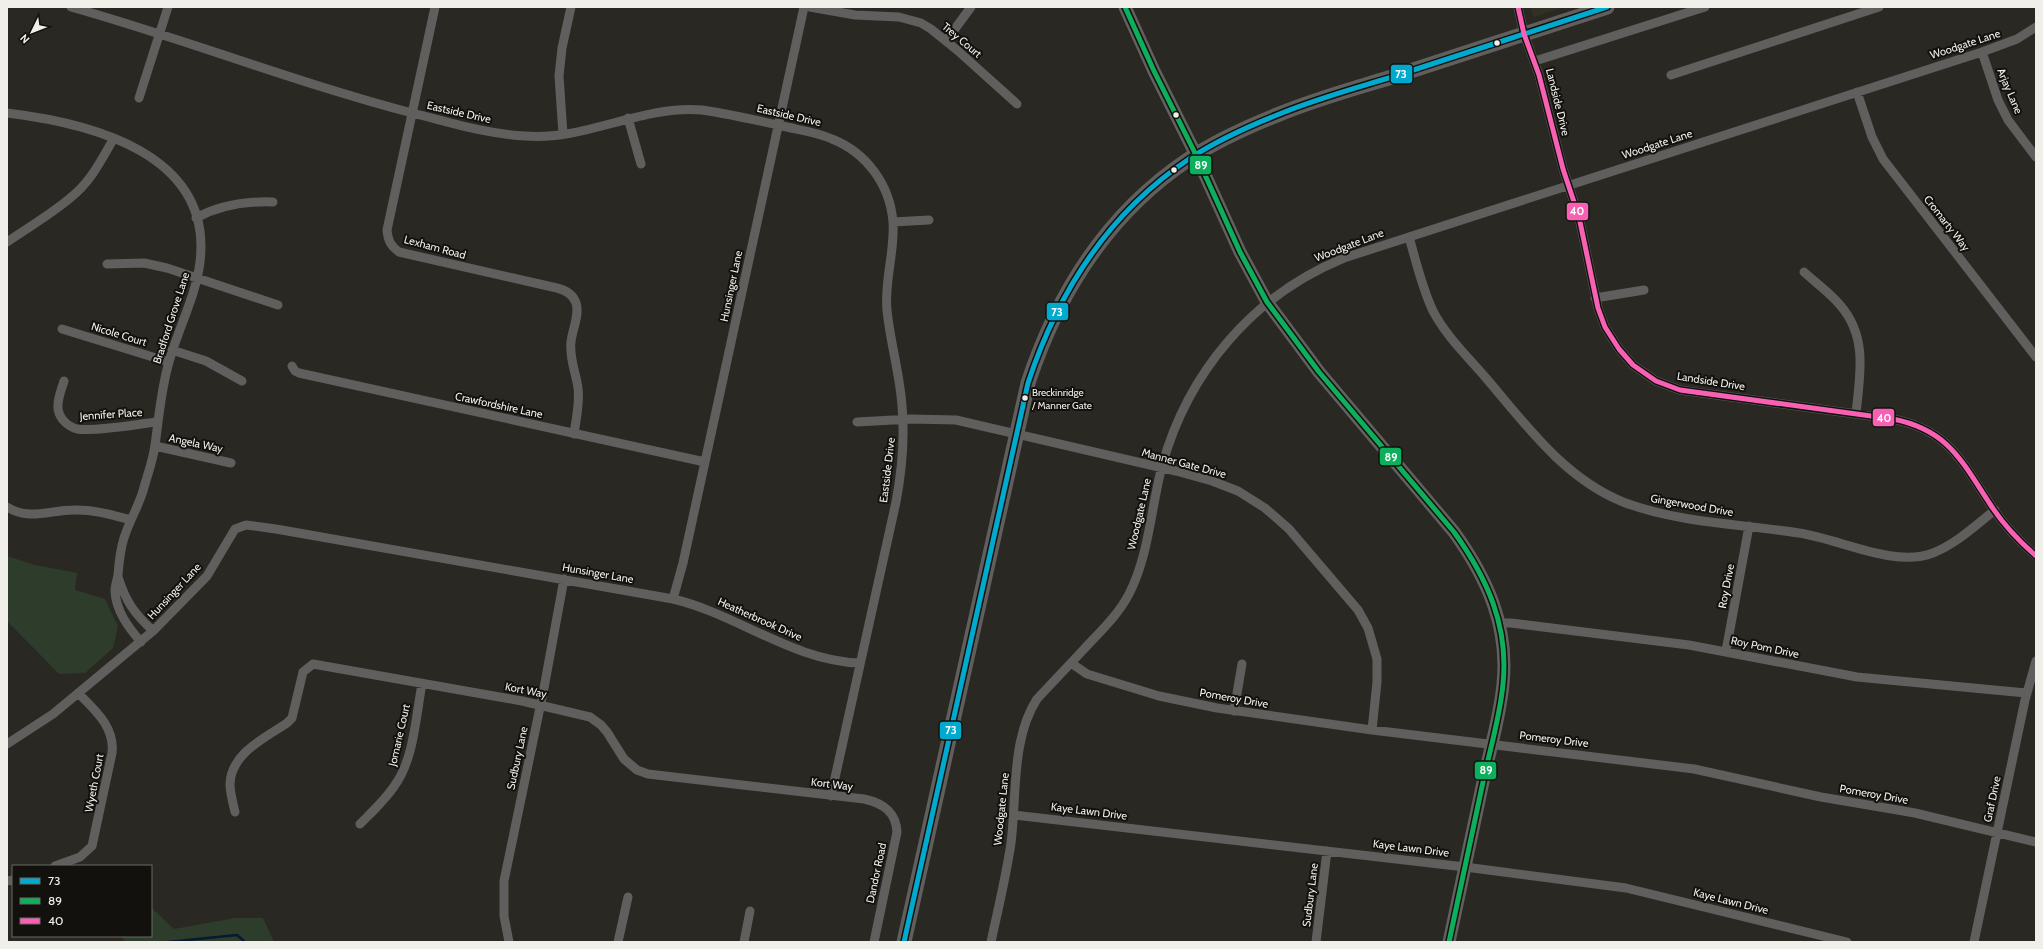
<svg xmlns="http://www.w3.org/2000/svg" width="2043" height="949" font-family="Cabin,sans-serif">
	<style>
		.built { fill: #333024 }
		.green { fill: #2e3c2c }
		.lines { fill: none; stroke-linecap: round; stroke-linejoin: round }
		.stream { stroke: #061a32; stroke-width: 2.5 }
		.street { stroke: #605f5e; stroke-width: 9 }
		.secondary { stroke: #63615f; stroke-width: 13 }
		.primary { stroke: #615f5d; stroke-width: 15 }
		.bus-1-casing { stroke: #12110e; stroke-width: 8 }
		.bus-2-casing { stroke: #12110e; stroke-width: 8 }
		.bus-3-casing { stroke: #12110e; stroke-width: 8 }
		.bus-1 { stroke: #00a9ce; stroke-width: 5 }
		.bus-2 { stroke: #0daf5c; stroke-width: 5 }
		.bus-3 { stroke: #f860b3; stroke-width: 5 }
		.bus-dot { fill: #f0efea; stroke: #12110e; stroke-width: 1.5 }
		.labels { text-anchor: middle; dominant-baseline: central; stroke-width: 4; stroke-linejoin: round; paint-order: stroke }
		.bus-label { font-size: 10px; fill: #f0efea; stroke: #12110e; text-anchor: start }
		.street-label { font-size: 11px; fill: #f0efea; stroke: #12110e }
		.line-badge { stroke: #12110e; stroke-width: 1.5 }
		.badge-label { font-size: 11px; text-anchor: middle; font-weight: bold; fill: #fff }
	</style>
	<rect width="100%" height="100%" fill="#292823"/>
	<!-- built -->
	<path class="built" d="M 1530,7 L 1565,7 L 1534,17 Z"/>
	<!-- green -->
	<path class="green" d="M 7,556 L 35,565 L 77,573 L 75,590 L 105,599 L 118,626 L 113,648 L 85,673 L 59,674 L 7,621 Z
		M 151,907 L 174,929 L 235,918 L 263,918 L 274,942 L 125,942 L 121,936 L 151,936 Z"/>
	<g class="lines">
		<!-- stream -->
		<path class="stream" d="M 168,942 L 237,935 L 245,942"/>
		<!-- street -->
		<path class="street" d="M 71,7 C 185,39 297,83 412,113 C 449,122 486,134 525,136 C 586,141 641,105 702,110 C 729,114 756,120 782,126 C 799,130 817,132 832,139 C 867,153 890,185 893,222 C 895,252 884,281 887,310 C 890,342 900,374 902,406 C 905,439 902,470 896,502 L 831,796
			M 435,7 L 387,230 C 388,241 391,246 399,252 L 557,288 C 565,290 573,294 576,303 C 580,315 572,330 571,342 C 569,358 576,373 578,388 C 580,403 576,419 574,434
			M 810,7 L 855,15 L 899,17 L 921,23 L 931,29 L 957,50 L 1017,104
			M 1518,7 L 1524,34 L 1539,75 L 1563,169 L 1579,217 L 1598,308 L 1605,327 L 1619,349 L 1633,365 L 1656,381 L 1680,390 L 1893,419 C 1948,430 1961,460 1990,504 C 2002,523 2019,541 2036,556
			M 946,41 L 971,7
			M 1982,52 L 1998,100 L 2008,120 L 2036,157
			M 1535,61 L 1705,7
			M 1671,75 L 1879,7
			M 1857,92 L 1872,137 L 1883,159 L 2036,357
			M 139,98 L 168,7
			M 7,113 C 90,123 213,153 200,262 C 196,296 178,329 169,362 C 161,389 159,417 155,445 C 153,461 147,476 143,491 C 138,507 129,522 124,538 C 120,550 119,562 118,575 C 117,580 115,586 115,591 C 116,611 128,627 141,642
			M 628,118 L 641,164
			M 563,134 L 559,76 L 562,48 L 571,7
			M 196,218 C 220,205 245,201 273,202
			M 893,222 L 929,220
			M 1409,237 C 1416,261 1422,288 1433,311 C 1446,336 1468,357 1486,378 C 1526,425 1564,478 1623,502 C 1678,523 1741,524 1799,533 C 1840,539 1894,568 1933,553 C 1956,544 1976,525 1995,510
			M 7,242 C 30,226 57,211 77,192 C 93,177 103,157 114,138
			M 107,264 L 144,263 L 167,268 L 278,305
			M 1804,272 C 1816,283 1830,293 1840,305 C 1868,337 1860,375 1856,413
			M 1595,298 L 1644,290
			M 62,329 L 169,362
			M 172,350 L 206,361 L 242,381
			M 292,366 L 295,371 L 299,373 L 705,462
			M 64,381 C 62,388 58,397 58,405 C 57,416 66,426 77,429 C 95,432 138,424 157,422
			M 857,422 L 911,419 L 956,420 L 1176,471 L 1212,481 L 1238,491 L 1265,508 L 1289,529 L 1358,610 L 1368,628 L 1377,659 L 1377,682 L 1372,730
			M 155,446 L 231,463
			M 7,507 C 29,521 50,510 73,510 C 93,509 112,515 131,520
			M 118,577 C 126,602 134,613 153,631
			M 673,599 L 683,563 L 804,7
			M 1499,623 L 1511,623 L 1689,645 L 1857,677 L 2026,693
			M 1726,651 L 1749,526
			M 1071,663 L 1087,674 L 1159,696 L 1217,708 L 1372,730 L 1694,769 L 1821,797 L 1915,813 L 2036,842
			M 1234,711 L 1242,664
			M 7,744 L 53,714 L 153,631 L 207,576 L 235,529 L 246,525 L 276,529 L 673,599 C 737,614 793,661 860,663
			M 235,812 C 233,803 230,793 230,784 C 231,753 265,738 287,723 L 292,718 L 303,672 L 313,664 L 522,701 L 590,717 L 601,725 L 607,732 L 624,759 L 637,770 L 648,774 L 864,799 C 883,803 896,812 897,832 L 874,942
			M 1014,815 L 1465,867 L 1626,888 L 1847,942
			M 360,824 C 372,812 386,799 395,785 C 414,759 416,715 422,684
			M 55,866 L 80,857 L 92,846 L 112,753 C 115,727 95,710 78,693
			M 7,881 L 13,880
			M 509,942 L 504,916 L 504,881 L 544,688 L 564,579
			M 618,942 L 628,897
			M 744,942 L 750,911
			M 991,942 C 998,909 1006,877 1011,843 C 1017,796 1011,739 1037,699 C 1053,682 1069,665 1085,648 C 1101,631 1118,615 1129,594 C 1149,555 1151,508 1162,466 C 1188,372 1253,295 1344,258 L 1982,52 L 2017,39 L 2036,27
			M 1316,942 L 1327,851
			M 1974,942 L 2025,700 L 2036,661"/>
		<!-- secondary -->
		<path class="secondary" d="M 1125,7 L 1154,71 L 1196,155 L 1240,252 L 1267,302 L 1319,372 L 1454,532 C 1487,578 1509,626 1503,684 C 1500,717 1490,749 1483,782 C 1472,835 1460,889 1449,942"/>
		<!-- primary -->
		<path class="primary" d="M 904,942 L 1028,383 C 1058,292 1108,213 1189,159 C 1216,141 1247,127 1277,115 C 1315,99 1356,88 1395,76 C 1466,53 1536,30 1607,7"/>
		<defs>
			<path id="bus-1" d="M 904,942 L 1028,383 C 1058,292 1108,213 1189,159 C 1216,141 1247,127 1277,115 C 1315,99 1356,88 1395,76 C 1466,53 1536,30 1607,7"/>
			<path id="bus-2" d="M 1125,7 L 1154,71 L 1196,155 L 1240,252 L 1267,302 L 1319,372 L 1454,532 C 1487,578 1509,626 1503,684 C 1500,717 1490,749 1483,782 C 1472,835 1460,889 1449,942"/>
			<path id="bus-3" d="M 1518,7 L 1524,34 L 1539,75 L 1563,169 L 1579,217 L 1598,308 L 1605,327 L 1619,349 L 1633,365 L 1656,381 L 1680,390 L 1893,419 C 1948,430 1961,460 1990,504 C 2002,523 2019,541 2036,556"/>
		</defs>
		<!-- bus-1 casing -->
		<use href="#bus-1" class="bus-1-casing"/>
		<!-- bus-2 casing -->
		<use href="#bus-2" class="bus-2-casing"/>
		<!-- bus-3 casing -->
		<use href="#bus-3" class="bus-3-casing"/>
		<!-- bus-1 -->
		<use href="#bus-1" class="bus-1"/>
		<!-- bus-2 -->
		<use href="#bus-2" class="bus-2"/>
		<!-- bus-3 -->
		<use href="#bus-3" class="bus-3"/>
	</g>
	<!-- markers -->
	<g class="bus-dot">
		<circle cx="1497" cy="43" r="3.5"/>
		<circle cx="1176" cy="115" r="3.5"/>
		<circle cx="1174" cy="170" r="3.5"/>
		<circle cx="1025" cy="398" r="3.5"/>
	</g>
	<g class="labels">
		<!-- bus labels -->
		<g class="bus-label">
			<text x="1032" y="392">Breckinridge<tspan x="1032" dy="13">/ Manner Gate</tspan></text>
		</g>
		<!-- street labels -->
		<g class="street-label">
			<text transform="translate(962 40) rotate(40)">Trey Court</text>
			<text transform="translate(1965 44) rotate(-18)">Woodgate Lane</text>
			<text transform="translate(2010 91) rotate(67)">Arjay Lane</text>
			<text transform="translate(1558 102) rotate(76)">Landside Drive</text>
			<text transform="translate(459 112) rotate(13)">Eastside Drive</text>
			<text transform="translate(789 115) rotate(13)">Eastside Drive</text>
			<text transform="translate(1657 144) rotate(-18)">Woodgate Lane</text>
			<text transform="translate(1947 223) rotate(52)">Cromarty Way</text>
			<text transform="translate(1349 245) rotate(-21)">Woodgate Lane</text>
			<text transform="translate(435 247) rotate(15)">Lexham Road</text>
			<text transform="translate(731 286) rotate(-78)">Hunsinger Lane</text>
			<text transform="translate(171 318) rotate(-72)">Bradford Grove Lane</text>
			<text transform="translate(119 334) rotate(17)">Nicole Court</text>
			<text transform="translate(1711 381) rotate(9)">Landside Drive</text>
			<text transform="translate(499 405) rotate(12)">Crawfordshire Lane</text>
			<text transform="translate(111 414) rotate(-4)">Jennifer Place</text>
			<text transform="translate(196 443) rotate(12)">Angela Way</text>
			<text transform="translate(1184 463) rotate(15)">Manner Gate Drive</text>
			<text transform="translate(887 470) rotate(-83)">Eastside Drive</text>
			<text transform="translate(1692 505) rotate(10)">Gingerwood Drive</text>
			<text transform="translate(1139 514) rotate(-77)">Woodgate Lane</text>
			<text transform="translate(598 573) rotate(10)">Hunsinger Lane</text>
			<text transform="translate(1726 586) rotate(-79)">Roy Drive</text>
			<text transform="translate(174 591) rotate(-47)">Hunsinger Lane</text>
			<text transform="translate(760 619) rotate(24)">Heatherbrook Drive</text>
			<text transform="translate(1765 647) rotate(12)">Roy Pom Drive</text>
			<text transform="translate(526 690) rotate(11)">Kort Way</text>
			<text transform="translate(1234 698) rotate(10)">Pomeroy Drive</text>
			<text transform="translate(399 735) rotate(-77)">Jomarie Court</text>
			<text transform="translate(1554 739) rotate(7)">Pomeroy Drive</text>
			<text transform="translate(517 758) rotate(-78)">Sudbury Lane</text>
			<text transform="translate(94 783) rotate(-79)">Wyeth Court</text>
			<text transform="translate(832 784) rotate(7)">Kort Way</text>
			<text transform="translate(1874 794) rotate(10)">Pomeroy Drive</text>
			<text transform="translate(1992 799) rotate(-78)">Graf Drive</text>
			<text transform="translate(1001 809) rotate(-84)">Woodgate Lane</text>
			<text transform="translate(1089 811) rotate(7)">Kaye Lawn Drive</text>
			<text transform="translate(1411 848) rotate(7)">Kaye Lawn Drive</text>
			<text transform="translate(876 873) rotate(-78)">Dandor Road</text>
			<text transform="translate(1310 895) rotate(-83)">Sudbury Lane</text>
			<text transform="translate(1731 901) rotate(14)">Kaye Lawn Drive</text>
		</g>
	</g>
	<g class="line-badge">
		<rect x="1390" y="64" width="23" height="20" rx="4" fill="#00a9ce"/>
		<rect x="1189" y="155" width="23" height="20" rx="4" fill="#0daf5c"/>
		<rect x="1566" y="202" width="23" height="19" rx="4" fill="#f860b3"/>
		<rect x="1046" y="302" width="23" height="19" rx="4" fill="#00a9ce"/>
		<rect x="1872" y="408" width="23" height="19" rx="4" fill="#f860b3"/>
		<rect x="1379" y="447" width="23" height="19" rx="4" fill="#0daf5c"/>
		<rect x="939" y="721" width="23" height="19" rx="4" fill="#00a9ce"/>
		<rect x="1474" y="761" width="23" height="19" rx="4" fill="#0daf5c"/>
	</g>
	<g class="badge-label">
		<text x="1401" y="78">73</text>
		<text x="1201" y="169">89</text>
		<text x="1577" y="215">40</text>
		<text x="1057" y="316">73</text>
		<text x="1884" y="422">40</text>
		<text x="1391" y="461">89</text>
		<text x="951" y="734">73</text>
		<text x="1486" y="774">89</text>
	</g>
	<!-- border -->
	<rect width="2043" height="949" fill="none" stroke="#f0efea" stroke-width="16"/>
	<!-- legend -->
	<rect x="12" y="865" width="140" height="72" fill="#12110e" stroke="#6b6a66"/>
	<rect x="20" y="878" width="20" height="6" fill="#00a9ce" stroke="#6b6a66"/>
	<text x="48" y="885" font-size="12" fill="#f0efea">73</text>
	<rect x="20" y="898" width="20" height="6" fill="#0daf5c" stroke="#6b6a66"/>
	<text x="48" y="905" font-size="12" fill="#f0efea">89</text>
	<rect x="20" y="918" width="20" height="6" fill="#f860b3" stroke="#6b6a66"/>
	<text x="48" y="925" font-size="12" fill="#f0efea">40</text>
	<!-- north arrow -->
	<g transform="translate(32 32) rotate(227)" stroke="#12110e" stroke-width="3" paint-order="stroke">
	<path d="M0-3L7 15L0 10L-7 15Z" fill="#f0efea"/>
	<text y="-6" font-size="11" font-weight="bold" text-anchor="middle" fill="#f0efea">N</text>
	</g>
</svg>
